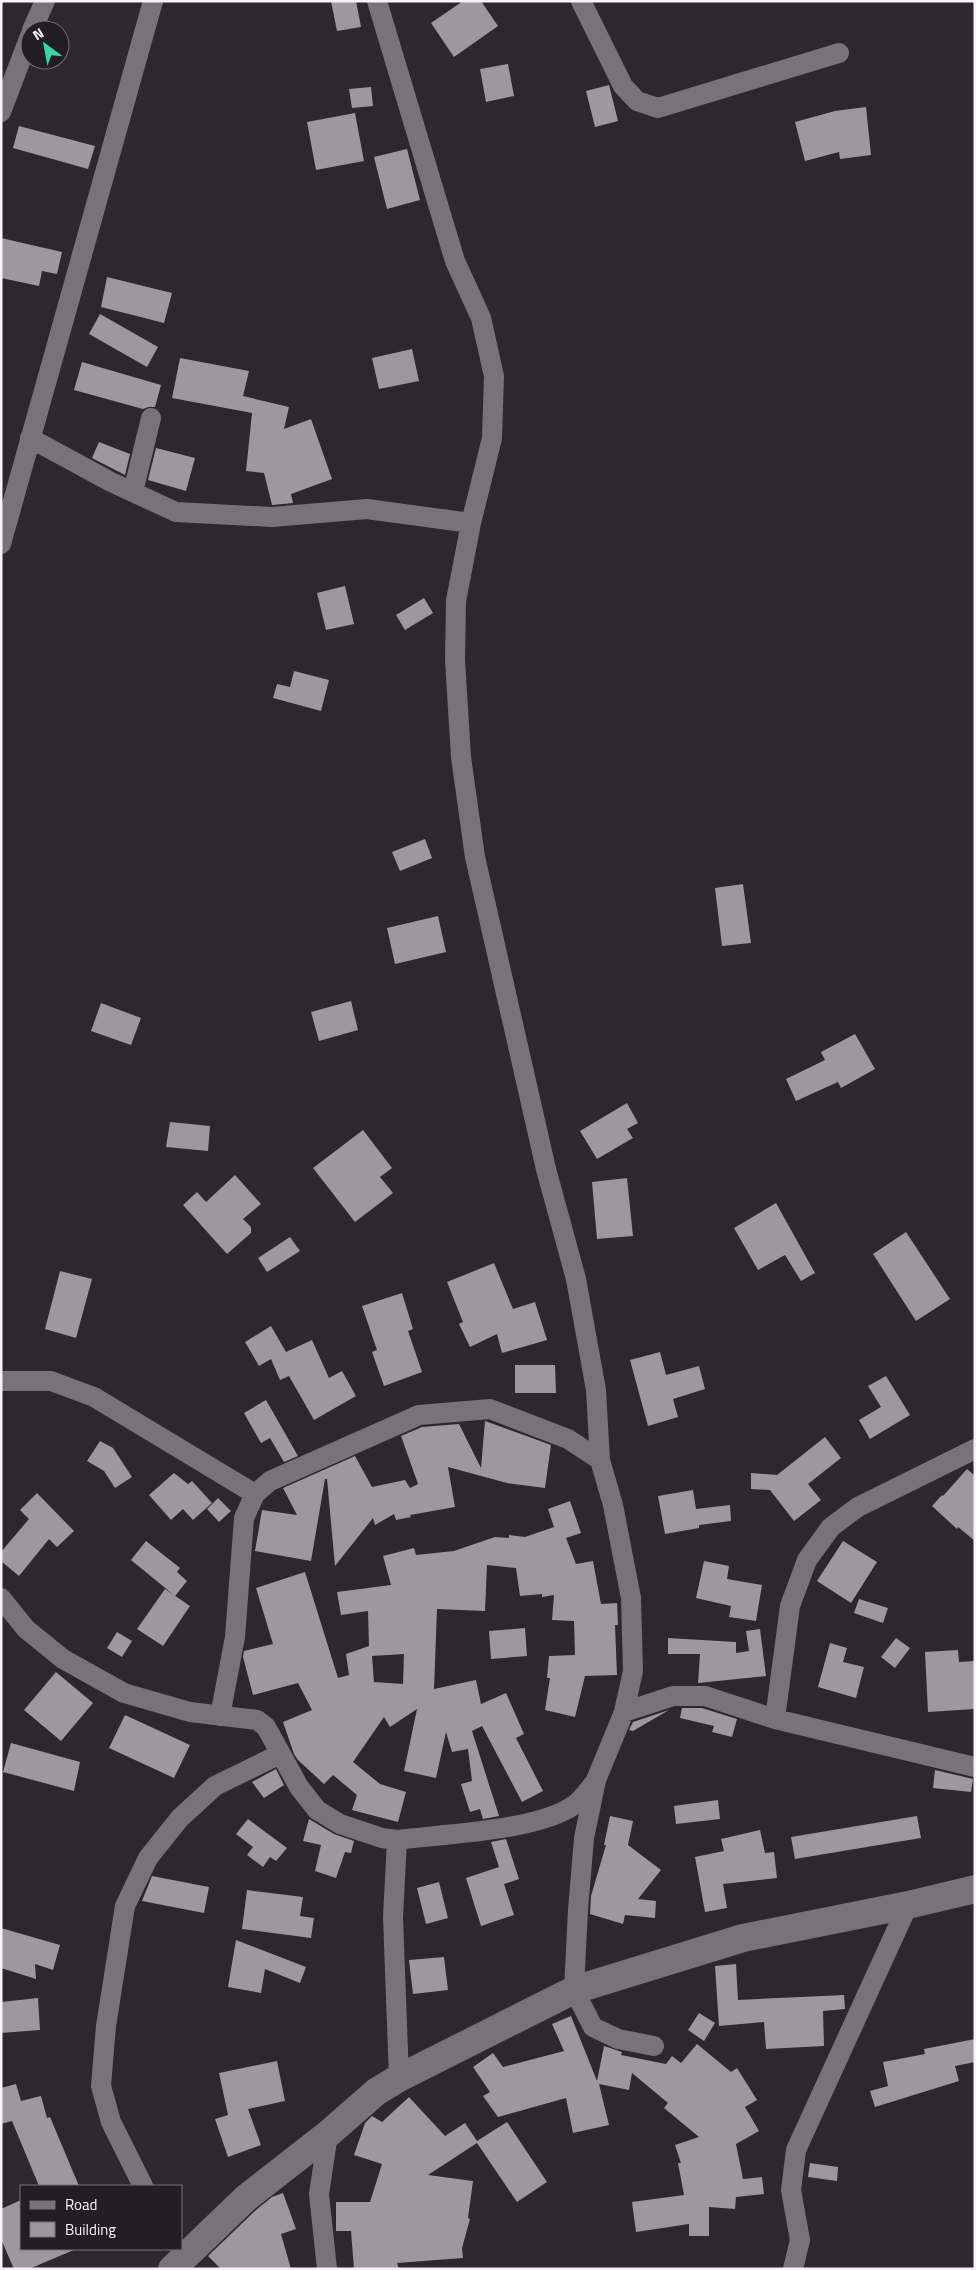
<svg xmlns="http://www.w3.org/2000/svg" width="976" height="2270" font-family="'Titillium Web',sans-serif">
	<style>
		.building { fill: #9d979e; fill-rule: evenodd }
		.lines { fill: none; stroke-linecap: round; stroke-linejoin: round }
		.street { stroke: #797379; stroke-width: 20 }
		.secondary { stroke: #797379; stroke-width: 28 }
	</style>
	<rect width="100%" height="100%" fill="#2d282d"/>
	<!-- building -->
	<path class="building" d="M 331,1 L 356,1 L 361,27 L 337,31 Z
		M 463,1 L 481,1 L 498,26 L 454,57 L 431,23 Z
		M 508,64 L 514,96 L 486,102 L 480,69 Z
		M 609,85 L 618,121 L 595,127 L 586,91 Z
		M 371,87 L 373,106 L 352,108 L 349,89 Z
		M 866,107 L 871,155 L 840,159 L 839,152 L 805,161 L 795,122 L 835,111 Z
		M 355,113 L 364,161 L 316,170 L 307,122 Z
		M 19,126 L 95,146 L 88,169 L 13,148 Z
		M 407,149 L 420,200 L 387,209 L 374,157 Z
		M 1,238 L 62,252 L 57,274 L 42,271 L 39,286 L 1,278 Z
		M 107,277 L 172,293 L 164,323 L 101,307 Z
		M 100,314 L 158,347 L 147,367 L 89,334 Z
		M 412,349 L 419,381 L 379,389 L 372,358 Z
		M 180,358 L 249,371 L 243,396 L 289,407 L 284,429 L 311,419 L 332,479 L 291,494 L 293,503 L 272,505 L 264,473 L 246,471 L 252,413 L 172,398 Z
		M 82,362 L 161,385 L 155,407 L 148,407 L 143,409 L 74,390 Z
		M 99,442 L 130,454 L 125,475 L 92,458 Z
		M 156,448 L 195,458 L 186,491 L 148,480 Z
		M 345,586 L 354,624 L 326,630 L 317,593 Z
		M 424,598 L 433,613 L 405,630 L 396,615 Z
		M 294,671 L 329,680 L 321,711 L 273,698 L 277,684 L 290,687 Z
		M 425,839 L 432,858 L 400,871 L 392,852 Z
		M 743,884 L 751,943 L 722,946 L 715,888 Z
		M 438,916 L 446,952 L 395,964 L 387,928 Z
		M 351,1001 L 358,1030 L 319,1041 L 311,1012 Z
		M 101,1003 L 141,1018 L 131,1045 L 91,1031 Z
		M 855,1034 L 875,1069 L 841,1088 L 838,1082 L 796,1101 L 786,1079 L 825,1060 L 821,1052 Z
		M 627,1103 L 638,1123 L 627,1129 L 633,1138 L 597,1159 L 580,1131 Z
		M 170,1122 L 210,1126 L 208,1151 L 166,1147 Z
		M 363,1130 L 392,1168 L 380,1177 L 393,1193 L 355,1222 L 313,1168 Z
		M 235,1175 L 261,1204 L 243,1219 L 251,1227 L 251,1233 L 227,1254 L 183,1205 L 197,1192 L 206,1202 Z
		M 627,1178 L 633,1236 L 597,1239 L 592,1182 Z
		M 776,1203 L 815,1273 L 801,1281 L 785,1255 L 758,1270 L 734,1228 Z
		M 906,1232 L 950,1299 L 916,1321 L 873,1254 Z
		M 290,1237 L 300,1251 L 267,1272 L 258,1258 Z
		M 494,1263 L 513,1309 L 535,1302 L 547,1340 L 502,1353 L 497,1334 L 470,1347 L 459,1324 L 463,1322 L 447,1282 Z
		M 60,1271 L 92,1279 L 76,1338 L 45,1329 Z
		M 402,1293 L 413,1329 L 408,1331 L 422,1372 L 384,1386 L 372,1352 L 377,1350 L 362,1306 Z
		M 271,1326 L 286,1352 L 312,1340 L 329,1378 L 342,1371 L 356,1396 L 314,1420 L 289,1376 L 280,1380 L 271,1359 L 259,1366 L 245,1342 Z
		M 660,1352 L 666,1375 L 699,1366 L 705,1389 L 673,1399 L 678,1417 L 648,1426 L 630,1360 Z
		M 515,1365 L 555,1365 L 556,1393 L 515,1393 Z
		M 886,1376 L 910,1415 L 870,1439 L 859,1420 L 881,1407 L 868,1386 Z
		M 266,1400 L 298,1456 L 284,1462 L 270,1438 L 261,1443 L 244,1413 Z
		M 485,1421 L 551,1445 L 545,1488 L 507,1483 L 448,1467 L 455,1507 L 410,1515 L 411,1517 L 396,1520 L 394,1514 L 375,1525 L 373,1518 L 335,1566 L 327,1479 L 325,1479 L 311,1561 L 255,1551 L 262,1510 L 297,1515 L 283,1488 L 355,1456 L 372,1487 L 405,1480 L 410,1488 L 418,1484 L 401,1436 L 422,1427 L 459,1424 L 481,1468 Z
		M 825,1437 L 841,1458 L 808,1484 L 821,1500 L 794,1521 L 770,1490 L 751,1489 L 751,1473 L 777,1475 Z
		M 100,1441 L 113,1448 L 132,1477 L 115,1488 L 104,1471 L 87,1461 Z
		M 967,1469 L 975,1476 L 975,1541 L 958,1527 L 957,1529 L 932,1506 L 942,1495 L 943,1496 Z
		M 174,1473 L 188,1484 L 192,1481 L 212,1503 L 193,1520 L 183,1509 L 171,1520 L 149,1495 Z
		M 693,1490 L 696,1509 L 730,1505 L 731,1521 L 699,1525 L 699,1528 L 665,1534 L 658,1496 Z
		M 37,1493 L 74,1531 L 57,1547 L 49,1539 L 19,1576 L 1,1561 L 1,1552 L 29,1519 L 20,1510 Z
		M 218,1498 L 231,1511 L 219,1522 L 207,1509 Z
		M 570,1501 L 581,1533 L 566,1538 L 576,1564 L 593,1561 L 601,1604 L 617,1603 L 618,1625 L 615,1625 L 617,1675 L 585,1676 L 575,1717 L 545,1710 L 550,1678 L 547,1678 L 549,1656 L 575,1655 L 574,1621 L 552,1620 L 554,1595 L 542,1597 L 542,1594 L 520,1596 L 516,1568 L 487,1565 L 485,1611 L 437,1609 L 434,1689 L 476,1680 L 481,1704 L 506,1693 L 524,1734 L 516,1738 L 543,1791 L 522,1802 L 482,1726 L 472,1731 L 499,1816 L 483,1819 L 480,1809 L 470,1812 L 461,1784 L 472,1781 L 468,1749 L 452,1752 L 446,1732 L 436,1778 L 404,1771 L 417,1709 L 390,1727 L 384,1717 L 353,1762 L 380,1784 L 406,1792 L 398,1822 L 352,1810 L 357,1795 L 333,1775 L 324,1784 L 298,1760 L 294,1754 L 283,1722 L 312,1710 L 298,1683 L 253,1695 L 243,1657 L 244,1651 L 273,1644 L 256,1588 L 305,1572 L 338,1678 L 349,1675 L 346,1654 L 369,1646 L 368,1611 L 341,1615 L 337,1592 L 391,1585 L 383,1556 L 414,1548 L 416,1555 L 454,1551 L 495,1537 L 509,1538 L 509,1535 L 525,1537 L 554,1527 L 548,1509 ZM 404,1654 L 403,1684 L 374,1682 L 372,1656 Z
		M 146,1541 L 180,1568 L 177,1572 L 187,1581 L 175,1596 L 131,1560 Z
		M 843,1541 L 877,1562 L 851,1603 L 817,1581 Z
		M 704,1561 L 729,1566 L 727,1579 L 762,1585 L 756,1621 L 729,1617 L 731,1606 L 696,1598 Z
		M 165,1589 L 190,1606 L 163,1646 L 137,1629 Z
		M 859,1599 L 888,1608 L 883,1623 L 854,1613 Z
		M 525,1628 L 527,1656 L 491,1659 L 489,1631 Z
		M 760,1629 L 766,1676 L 698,1683 L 700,1654 L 668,1654 L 668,1638 L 736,1642 L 736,1653 L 749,1651 L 746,1631 Z
		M 117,1632 L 132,1641 L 122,1657 L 107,1648 Z
		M 896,1638 L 910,1648 L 895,1668 L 881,1657 Z
		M 830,1643 L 847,1648 L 843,1662 L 864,1667 L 856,1698 L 818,1687 Z
		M 958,1650 L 959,1662 L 975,1661 L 975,1709 L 928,1712 L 925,1652 Z
		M 56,1672 L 93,1703 L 61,1741 L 24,1710 Z
		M 682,1708 L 702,1708 L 737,1719 L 732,1737 L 712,1732 L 714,1726 L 680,1718 Z
		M 669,1710 L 633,1731 L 629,1730 L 633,1722 Z
		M 125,1715 L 190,1745 L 174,1778 L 109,1748 Z
		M 11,1743 L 80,1762 L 74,1791 L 3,1772 Z
		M 276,1769 L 284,1785 L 264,1798 L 252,1782 Z
		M 935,1770 L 973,1779 L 971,1792 L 933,1788 Z
		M 718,1800 L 720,1819 L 676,1824 L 674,1806 Z
		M 610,1816 L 633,1821 L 628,1845 L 661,1870 L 638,1899 L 656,1901 L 655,1918 L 625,1915 L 623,1924 L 590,1914 L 591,1896 L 606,1845 L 604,1845 Z
		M 917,1816 L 921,1838 L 795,1859 L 791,1837 Z
		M 248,1819 L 287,1848 L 276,1861 L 270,1857 L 263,1867 L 247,1855 L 253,1847 L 236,1834 Z
		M 309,1819 L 334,1834 L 354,1841 L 351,1853 L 345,1852 L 336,1878 L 315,1871 L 321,1845 L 303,1841 Z
		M 760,1830 L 765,1853 L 774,1852 L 777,1878 L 723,1884 L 727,1908 L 705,1912 L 695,1857 L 724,1851 L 721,1839 Z
		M 506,1839 L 519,1879 L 504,1884 L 514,1915 L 481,1926 L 466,1878 L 499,1867 L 491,1842 Z
		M 152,1876 L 209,1887 L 204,1913 L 142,1901 Z
		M 439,1882 L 448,1918 L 426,1924 L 417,1888 Z
		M 247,1890 L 303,1897 L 300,1916 L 314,1918 L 311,1938 L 242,1929 Z
		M 1,1928 L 60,1945 L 53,1970 L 35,1964 L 36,1979 L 1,1968 Z
		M 236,1940 L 306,1967 L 300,1983 L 265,1969 L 261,1993 L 228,1987 Z
		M 444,1957 L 448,1990 L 413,1994 L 409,1960 Z
		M 736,1964 L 738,2000 L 844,1995 L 845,2009 L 823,2011 L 824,2046 L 766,2049 L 764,2022 L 719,2026 L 715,1966 Z
		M 38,1998 L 40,2030 L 1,2033 L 1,2002 Z
		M 699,2013 L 715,2023 L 704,2041 L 688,2030 Z
		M 571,2016 L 597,2081 L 604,2046 L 622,2052 L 621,2055 L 666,2064 L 672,2056 L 681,2063 L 697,2044 L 731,2072 L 737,2068 L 757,2100 L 745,2107 L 759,2131 L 736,2144 L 743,2179 L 762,2177 L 764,2194 L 736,2197 L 735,2209 L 709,2207 L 709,2236 L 689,2236 L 689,2224 L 636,2232 L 632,2202 L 684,2195 L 678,2163 L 681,2163 L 675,2145 L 699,2137 L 664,2108 L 668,2103 L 632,2073 L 629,2090 L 599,2084 L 609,2125 L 573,2133 L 566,2098 L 498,2117 L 483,2096 L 490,2092 L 473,2067 L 493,2053 L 503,2067 L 564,2051 L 552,2024 Z
		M 975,2039 L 975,2062 L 955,2066 L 959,2081 L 875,2107 L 870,2091 L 888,2086 L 883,2062 L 925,2054 L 924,2049 Z
		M 277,2061 L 285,2101 L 248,2109 L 261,2145 L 228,2157 L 215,2119 L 228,2115 L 219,2073 Z
		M 16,2084 L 21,2101 L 41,2096 L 47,2118 L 50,2117 L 79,2186 L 39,2186 L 12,2121 L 1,2124 L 1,2088 Z
		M 409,2097 L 445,2136 L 465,2123 L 477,2141 L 507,2122 L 547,2182 L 517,2202 L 477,2143 L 428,2175 L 473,2181 L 468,2218 L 470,2219 L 462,2248 L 463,2258 L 397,2263 L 399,2269 L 354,2269 L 351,2231 L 336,2231 L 336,2202 L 370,2202 L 382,2164 L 354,2155 L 365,2123 L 372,2116 L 382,2122 Z
		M 810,2163 L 838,2167 L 837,2181 L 808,2177 Z
		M 283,2193 L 296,2229 L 281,2234 L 291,2269 L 221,2269 L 208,2256 L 256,2210 L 272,2197 Z
		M 21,2200 L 21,2249 L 76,2249 L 29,2269 L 14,2269 L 1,2239 L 1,2209 Z"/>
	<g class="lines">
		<!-- street -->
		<path class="street" d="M 377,1 L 455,261 L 481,318 L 494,376 L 492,438 L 471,523 L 456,601 L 455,660 L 461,757 L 475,857 L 546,1169 L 576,1279 L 596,1390 L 600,1460 L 613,1505 L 631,1598 L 633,1671 L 624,1712 L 596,1780 L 584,1838 L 578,1910 L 574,1990 L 593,2027 L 618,2039 L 654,2046
			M 581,1 L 623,86 L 637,101 L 658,108 L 839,53
			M 32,30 L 45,1
			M 1,112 L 30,36
			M 30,438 L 111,482 L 176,512 L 272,517 L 367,509 L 471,523
			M 133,492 L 151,418
			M 1,544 L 153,1
			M 1,1381 L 51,1381 L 94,1397 L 255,1494
			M 1,1598 L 26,1629 L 63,1659 L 124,1693 L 190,1712 L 257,1720 L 266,1727 L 299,1787 L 317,1810 L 340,1824 L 382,1838 L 397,1840 C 443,1834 538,1831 574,1805 C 582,1800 589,1789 595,1782
			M 624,1712 L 673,1696 L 705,1696 L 775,1719 L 975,1767
			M 220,1716 L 235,1637 L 244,1518 L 255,1494 L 270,1481 L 419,1415 L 490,1409 L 568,1439 L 600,1460
			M 775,1719 L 790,1606 L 807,1560 L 831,1527 L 858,1507 L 975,1449
			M 397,1840 L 393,1917 L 399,2078
			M 143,2186 L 111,2122 L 101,2086 L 106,2026 L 125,1906 L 148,1858 L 180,1818 L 215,1786 L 280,1754
			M 327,2269 L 319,2194 L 328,2134
			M 793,2269 L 800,2240 L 791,2190 L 796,2150 L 908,1905"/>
		<!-- secondary -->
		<path class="secondary" d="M 172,2269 L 246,2198 L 328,2134 L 376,2092 L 399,2078 L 574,1990 L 743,1938 L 908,1905 L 975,1889"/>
	</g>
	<!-- border -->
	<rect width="976" height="2270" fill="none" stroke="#f7f3f7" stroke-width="5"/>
	<!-- legend -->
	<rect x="20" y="2185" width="162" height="65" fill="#231e23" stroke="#787378"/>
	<rect x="30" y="2201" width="25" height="8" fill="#797379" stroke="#787378"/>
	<text x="65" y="2210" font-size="15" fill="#f7f3f7">Road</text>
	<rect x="30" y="2222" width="25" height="15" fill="#9d979e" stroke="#787378"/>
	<text x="65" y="2235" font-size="15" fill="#f7f3f7">Building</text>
	<!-- north arrow -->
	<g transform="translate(45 45) rotate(328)"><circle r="24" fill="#231e23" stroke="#787378"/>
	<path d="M0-4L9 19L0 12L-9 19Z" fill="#3ad4a5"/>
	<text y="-8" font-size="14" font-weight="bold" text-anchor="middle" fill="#f7f3f7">N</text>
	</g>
</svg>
